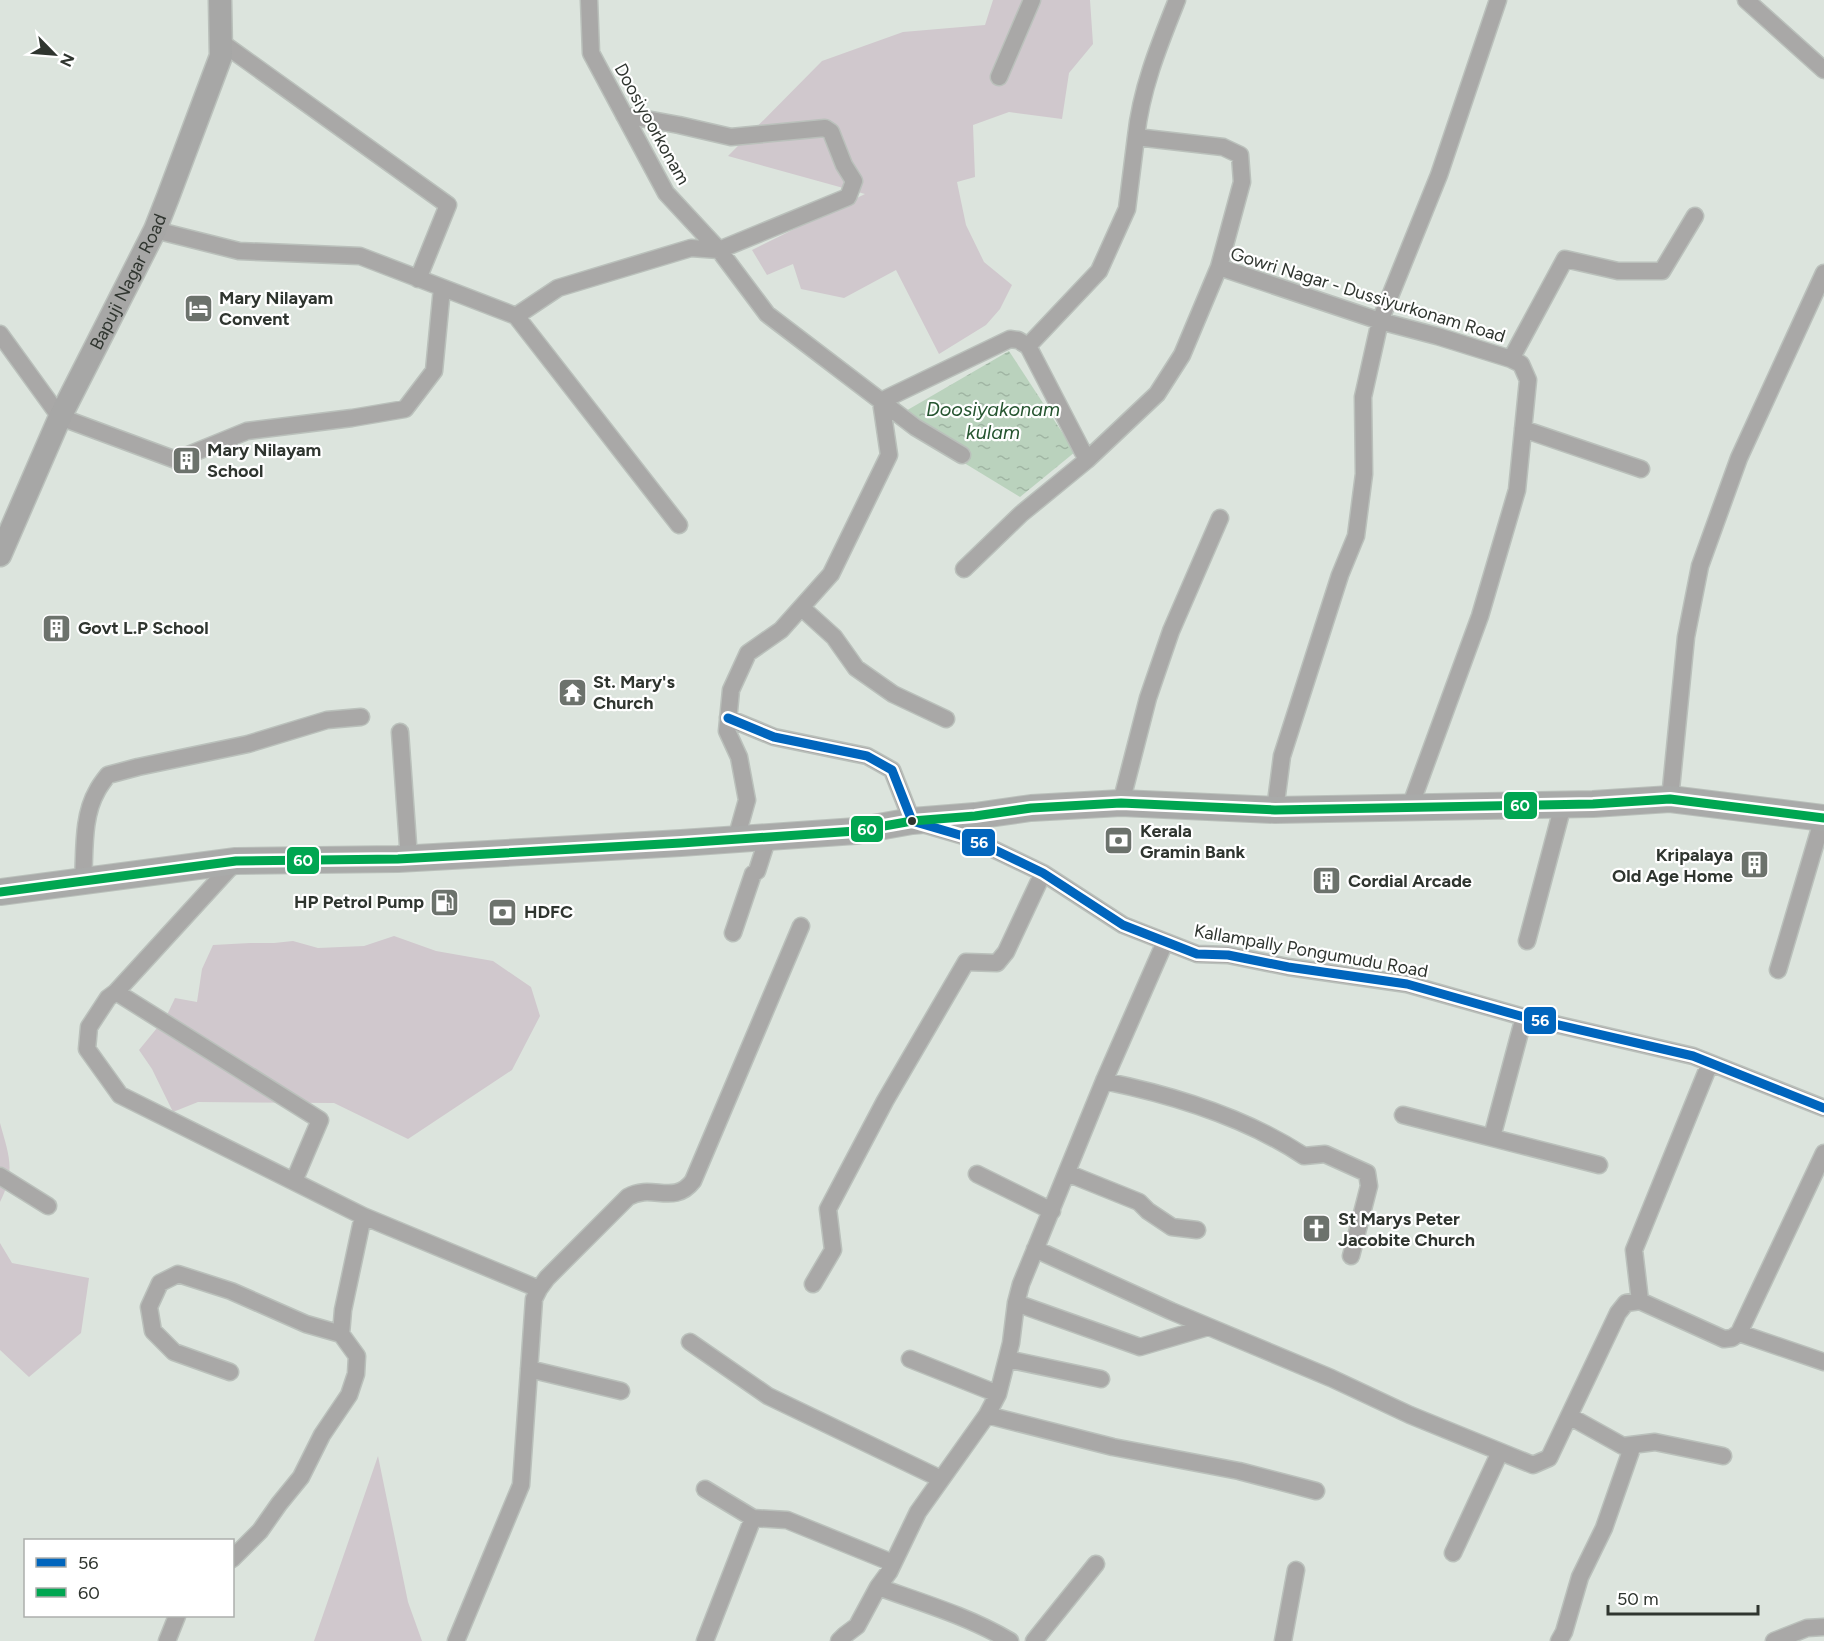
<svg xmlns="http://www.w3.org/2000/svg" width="1824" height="1641" font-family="Figtree,sans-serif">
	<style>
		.grass { fill: #d0c8cd }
		.water { fill: url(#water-ripples) }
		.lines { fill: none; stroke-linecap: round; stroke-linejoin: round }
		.street-casing { stroke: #bac0bb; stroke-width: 19 }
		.secondary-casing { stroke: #bac0bb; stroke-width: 25 }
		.primary-casing { stroke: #bac0bb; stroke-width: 28 }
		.street { stroke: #a9a8a7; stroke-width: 16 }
		.secondary { stroke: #a7a7a6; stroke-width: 22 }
		.primary { stroke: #a9aaa9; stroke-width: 26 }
		.bus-1-casing { stroke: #fff; stroke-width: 14 }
		.bus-2-casing { stroke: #fff; stroke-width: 14 }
		.bus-1 { stroke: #0065bd; stroke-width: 9 }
		.bus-2 { stroke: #00a651; stroke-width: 9 }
		.bus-dot { fill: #2f352f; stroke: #fff; stroke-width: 2 }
		.labels { text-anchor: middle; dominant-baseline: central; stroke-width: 4.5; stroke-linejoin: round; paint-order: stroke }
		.street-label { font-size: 18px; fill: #2f352f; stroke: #fff }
		.poi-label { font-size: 18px; font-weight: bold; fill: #2f352f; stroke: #fff; text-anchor: start }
		.water-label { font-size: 20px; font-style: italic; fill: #265530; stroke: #fff }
		.line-badge { stroke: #fff; stroke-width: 2 }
		.badge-label { font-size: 16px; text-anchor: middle; font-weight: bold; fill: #fff }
	</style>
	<defs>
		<pattern id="water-ripples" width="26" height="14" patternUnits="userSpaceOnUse" patternTransform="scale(1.5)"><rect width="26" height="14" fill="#bad2bd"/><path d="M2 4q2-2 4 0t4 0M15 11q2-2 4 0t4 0" fill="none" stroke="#a0b5a3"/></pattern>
	</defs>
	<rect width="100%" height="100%" fill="#dce4dd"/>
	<!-- grass -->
	<path class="grass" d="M 993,0 L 1090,0 L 1093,44 L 1069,73 L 1062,119 L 1009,112 L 973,125 L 975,177 L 957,182 L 966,225 L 984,262 L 1012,285 L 1000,309 L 986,325 L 939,354 L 896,270 L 844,298 L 801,289 L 793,264 L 767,275 L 752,250 L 865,194 L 728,156 L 822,61 L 903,32 L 985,25 Z
		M 394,936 L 436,951 L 493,961 L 531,987 L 540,1016 L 512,1070 L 408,1139 L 334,1103 L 198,1102 L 173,1112 L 152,1069 L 139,1050 L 166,1017 L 175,998 L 197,1002 L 202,969 L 213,945 L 250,943 L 274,943 L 293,941 L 318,948 L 364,946 Z
		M 0,1123 C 9,1156 16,1170 0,1202 Z
		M 0,1243 L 12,1263 L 89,1278 L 81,1333 L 29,1377 L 0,1350 Z
		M 378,1456 L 408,1602 L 422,1641 L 314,1641 Z"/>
	<!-- water -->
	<path class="water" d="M 1009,351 L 1075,452 L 1020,497 L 892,419 Z"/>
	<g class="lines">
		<defs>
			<path id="street" d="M 589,0 L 591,53 L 666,193 L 719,250 L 848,197 L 854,181 L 844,165 L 831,132 L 825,128 L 731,137 L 679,125 L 624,115
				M 1177,0 C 1159,45 1141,89 1136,137 L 1223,147 L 1240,155 L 1242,182 L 1219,267
				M 1746,0 L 1824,70
				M 221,42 L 448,205 L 418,279
				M 999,77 L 1032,0
				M 155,230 L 239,251 L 360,256 L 516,316 L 558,288 L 691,248 L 719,250 L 767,314 L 881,401 L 1010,339 L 1018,340 L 1028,346 L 1087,460 L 1157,394 L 1182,355 L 1219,267 L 1380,321 L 1437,336 L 1511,359 L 1521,364 L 1528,380 L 1517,490 L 1480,616 L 1410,807
				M 516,316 L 679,525
				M 0,334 L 60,417 L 176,460 L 247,431 L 352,418 L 405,409 L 434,371 L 442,288
				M 1028,346 L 1099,271 L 1127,209 L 1136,137
				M 1511,359 L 1565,259 L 1618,271 L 1662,271 L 1695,216
				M 881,401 L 915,427 L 962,455
				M 1523,429 L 1641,469
				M 964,569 L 1021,514 L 1087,460
				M 802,608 L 834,637 L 856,668 L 893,694 L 946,719
				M 728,718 L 774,737 L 867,756 L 892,770 L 912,821 L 970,838 L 1043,873 L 1123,925 L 1197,954 L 1228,955 L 1288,967 L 1407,984 L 1524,1017 L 1693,1056 L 1824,1108
				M 400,732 L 409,859
				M 1670,799 L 1686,637 L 1700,566 L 1739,458 L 1824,273
				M 1121,803 L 1148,698 L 1171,631 L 1220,518
				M 1275,810 L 1282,756 L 1340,575 L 1356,536 L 1364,474 L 1363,397 L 1380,321 L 1439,175 L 1498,0
				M 736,839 L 747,800 L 739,757 L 727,731 L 731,690 L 748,653 L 781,630 L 831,574 L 889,455 L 881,401
				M 83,881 C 85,852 82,817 97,791 C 100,785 104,780 108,775 L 138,767 L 248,744 L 327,720 L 361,717
				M 733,933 L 753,874 L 757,871 L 768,837
				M 1527,941 L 1563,805
				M 1778,970 L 1823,818
				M 116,992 L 320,1120 L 294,1181
				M 1104,1081 C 1173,1095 1245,1117 1304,1156 L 1325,1154 L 1367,1173 L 1369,1186 L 1351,1256
				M 1403,1115 L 1599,1165
				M 1492,1137 L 1524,1017
				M 1067,1173 L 1139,1202 L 1148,1211 L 1172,1227 L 1197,1230
				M 977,1174 L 1052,1211
				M 0,1176 L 48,1206
				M 363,1216 L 539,1289
				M 1035,1249 L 1171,1311 L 1331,1378 L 1410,1415 L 1533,1465 L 1549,1458 L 1618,1313 L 1626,1303 L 1640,1301 L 1724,1339 L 1732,1338 L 1739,1333 L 1824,1153
				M 813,1284 L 833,1250 L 828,1209 L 885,1101 L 966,962 L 997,963 L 1006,952 L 1043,873
				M 1640,1301 L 1634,1250 L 1710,1063
				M 1016,1303 L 1140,1347 L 1208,1327
				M 1739,1333 L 1824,1362
				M 690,1342 L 768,1396 L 941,1479
				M 910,1359 L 998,1394
				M 1007,1359 L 1101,1379
				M 529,1369 L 621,1391
				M 230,1372 L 174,1352 L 153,1331 L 149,1307 L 160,1283 L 178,1274 L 231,1291 L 306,1324 L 341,1334
				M 987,1415 L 1113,1447 L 1239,1471 L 1316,1491
				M 1569,1416 L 1623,1446 L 1655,1442 L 1723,1456
				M 705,1489 L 753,1518 L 787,1520 L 893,1563
				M 1453,1553 L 1500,1452
				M 232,1559 L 260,1531 L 279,1504 L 301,1477 L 322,1435 L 349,1395 L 356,1374 L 357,1356 L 341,1334 L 343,1310 L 363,1216 L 120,1095 L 87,1049 L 89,1027 L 108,998 L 116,992 L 236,861
				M 167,1641 L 177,1616
				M 456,1641 L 521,1485 L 534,1299 L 539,1289 L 547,1278 L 628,1197 C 652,1183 674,1206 693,1181 L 801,926
				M 705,1641 L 753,1518
				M 839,1641 L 845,1635 L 857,1626 L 878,1587
				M 1010,1641 C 970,1617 923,1603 878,1587 L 889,1572 L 918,1512 L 987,1415 L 998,1394 L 1011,1343 L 1016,1303 L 1021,1284 L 1104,1081 L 1165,942
				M 1034,1641 L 1096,1564
				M 1283,1641 L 1296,1570
				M 1559,1641 L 1564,1632 L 1580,1577 L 1604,1528 L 1633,1445
				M 1774,1641 L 1807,1628 L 1824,1627"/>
			<g id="secondary">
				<path id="s1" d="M 0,555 L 60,417 L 155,230 L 168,197 L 221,56 L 220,0"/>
			</g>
			<path id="primary" d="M 0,892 L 236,861 L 398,859 L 681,843 L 856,831 L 912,821 L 975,816 L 1031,808 L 1121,803 L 1275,810 L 1593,804 L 1670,799 L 1824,818"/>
		</defs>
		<!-- street casing -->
		<use href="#street" class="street-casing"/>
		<!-- secondary casing -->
		<use href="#secondary" class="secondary-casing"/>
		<!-- primary casing -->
		<use href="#primary" class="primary-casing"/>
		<!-- street -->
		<use href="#street" class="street"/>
		<!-- secondary -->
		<use href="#secondary" class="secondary"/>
		<!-- primary -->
		<use href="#primary" class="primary"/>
		<defs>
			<path id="bus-1" d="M 728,718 L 774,737 L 867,756 L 892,770 L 912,821 L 970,838 L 1043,873 L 1123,925 L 1197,954 L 1228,955 L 1288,967 L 1407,984 L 1524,1017 L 1693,1056 L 1824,1108"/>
			<path id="bus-2" d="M 0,892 L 236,861 L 398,859 L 681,843 L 856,831 L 912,821 L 975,816 L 1031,808 L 1121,803 L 1275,810 L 1593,804 L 1670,799 L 1824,818"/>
		</defs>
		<!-- bus-1 casing -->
		<use href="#bus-1" class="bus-1-casing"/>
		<!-- bus-2 casing -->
		<use href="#bus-2" class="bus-2-casing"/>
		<!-- bus-1 -->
		<use href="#bus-1" class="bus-1"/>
		<!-- bus-2 -->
		<use href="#bus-2" class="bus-2"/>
	</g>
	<!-- icons -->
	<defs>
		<symbol id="hotel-square" viewBox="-11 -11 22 22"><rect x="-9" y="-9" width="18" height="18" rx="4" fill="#6c726c" stroke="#fff"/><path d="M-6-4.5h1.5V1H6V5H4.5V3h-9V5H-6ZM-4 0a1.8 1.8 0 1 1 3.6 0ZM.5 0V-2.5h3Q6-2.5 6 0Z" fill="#fff"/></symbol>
		<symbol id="building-square" viewBox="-11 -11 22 22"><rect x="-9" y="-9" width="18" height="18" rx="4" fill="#6c726c" stroke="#fff"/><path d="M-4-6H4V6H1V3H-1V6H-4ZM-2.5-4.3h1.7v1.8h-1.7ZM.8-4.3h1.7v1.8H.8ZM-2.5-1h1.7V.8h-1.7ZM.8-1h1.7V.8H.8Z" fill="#fff"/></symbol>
		<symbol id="temple-square" viewBox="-11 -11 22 22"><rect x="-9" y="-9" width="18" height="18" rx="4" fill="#6c726c" stroke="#fff"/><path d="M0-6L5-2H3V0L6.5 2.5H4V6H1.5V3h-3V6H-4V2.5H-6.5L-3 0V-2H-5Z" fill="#fff"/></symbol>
		<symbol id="bank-square" viewBox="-11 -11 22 22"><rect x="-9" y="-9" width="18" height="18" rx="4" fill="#6c726c" stroke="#fff"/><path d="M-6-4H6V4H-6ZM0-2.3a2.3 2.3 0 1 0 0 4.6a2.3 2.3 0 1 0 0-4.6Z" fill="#fff"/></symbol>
		<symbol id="fuel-square" viewBox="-11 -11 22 22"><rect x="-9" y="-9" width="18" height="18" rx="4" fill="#6c726c" stroke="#fff"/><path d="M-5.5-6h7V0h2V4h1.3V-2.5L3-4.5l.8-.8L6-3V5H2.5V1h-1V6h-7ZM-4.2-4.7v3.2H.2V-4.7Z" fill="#fff"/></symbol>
		<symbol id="church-square" viewBox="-11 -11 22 22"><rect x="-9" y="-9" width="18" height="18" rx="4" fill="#6c726c" stroke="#fff"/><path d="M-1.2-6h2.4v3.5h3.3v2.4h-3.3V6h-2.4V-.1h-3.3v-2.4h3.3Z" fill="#fff"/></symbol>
	</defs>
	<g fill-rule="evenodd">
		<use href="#hotel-square" x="182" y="292" width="33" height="33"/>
		<use href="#building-square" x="170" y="444" width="33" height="33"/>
		<use href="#building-square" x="40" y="612" width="33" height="33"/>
		<use href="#temple-square" x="556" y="676" width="33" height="33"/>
		<use href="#bank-square" x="1102" y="824" width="33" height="33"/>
		<use href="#building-square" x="1738" y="848" width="33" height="33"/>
		<use href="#building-square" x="1310" y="864" width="33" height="33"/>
		<use href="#fuel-square" x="428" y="886" width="33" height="33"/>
		<use href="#bank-square" x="486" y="896" width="33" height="33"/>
		<use href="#church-square" x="1300" y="1212" width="33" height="33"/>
	</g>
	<!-- markers -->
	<circle class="bus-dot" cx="912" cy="821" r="5"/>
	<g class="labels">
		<!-- street labels -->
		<g class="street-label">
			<text transform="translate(652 124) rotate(61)">Doosiyoorkonam</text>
			<text stroke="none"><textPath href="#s1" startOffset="302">Bapuji Nagar Road</textPath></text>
			<text transform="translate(1368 295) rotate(17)">Gowri Nagar - Dussiyurkonam Road</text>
			<text transform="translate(1311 951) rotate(10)">Kallampally Pongumudu Road</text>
		</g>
		<!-- poi labels -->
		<g class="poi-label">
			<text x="219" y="298">Mary Nilayam<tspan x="219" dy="21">Convent</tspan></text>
			<text x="207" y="450">Mary Nilayam<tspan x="207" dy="21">School</tspan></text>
			<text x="78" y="628">Govt L.P School</text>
			<text x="593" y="682">St. Mary's<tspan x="593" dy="21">Church</tspan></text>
			<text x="1140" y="831">Kerala<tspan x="1140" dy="21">Gramin Bank</tspan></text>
			<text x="1733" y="855" text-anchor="end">Kripalaya<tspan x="1733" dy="21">Old Age Home</tspan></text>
			<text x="1348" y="881">Cordial Arcade</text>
			<text x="424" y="902" text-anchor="end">HP Petrol Pump</text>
			<text x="524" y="912">HDFC</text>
			<text x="1338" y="1219">St Marys Peter<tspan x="1338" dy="21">Jacobite Church</tspan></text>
		</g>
		<!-- water labels -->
		<g class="water-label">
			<text x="993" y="409">Doosiyakonam<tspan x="993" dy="23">kulam</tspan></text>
		</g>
	</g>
	<g class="line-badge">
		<rect x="1503" y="791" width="35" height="29" rx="6" fill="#00a651"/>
		<rect x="850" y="815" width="34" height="28" rx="6" fill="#00a651"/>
		<rect x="961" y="828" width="35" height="29" rx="6" fill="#0065bd"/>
		<rect x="286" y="846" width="34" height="29" rx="6" fill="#00a651"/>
		<rect x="1523" y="1006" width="34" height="29" rx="6" fill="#0065bd"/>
	</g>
	<g class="badge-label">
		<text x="1520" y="811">60</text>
		<text x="867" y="835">60</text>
		<text x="979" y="848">56</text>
		<text x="303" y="866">60</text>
		<text x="1540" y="1026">56</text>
	</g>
	<!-- legend -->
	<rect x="24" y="1539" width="210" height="78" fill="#ffffff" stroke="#acaeac" stroke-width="1.5"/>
	<rect x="36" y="1558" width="30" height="9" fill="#0065bd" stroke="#acaeac" stroke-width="1.5"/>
	<text x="78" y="1569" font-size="18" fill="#2f352f">56</text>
	<rect x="36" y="1588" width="30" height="9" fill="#00a651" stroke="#acaeac" stroke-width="1.5"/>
	<text x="78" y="1599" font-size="18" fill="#2f352f">60</text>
	<!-- north arrow -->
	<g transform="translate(54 54) rotate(115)" stroke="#ffffff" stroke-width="4.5" paint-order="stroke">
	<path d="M0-4.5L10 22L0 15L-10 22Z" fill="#2f352f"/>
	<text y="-9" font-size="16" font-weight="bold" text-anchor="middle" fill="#2f352f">N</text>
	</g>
	<!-- scale -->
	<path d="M1608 1605v9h150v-9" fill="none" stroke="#2f352f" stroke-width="3"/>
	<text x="1617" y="1605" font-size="18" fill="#2f352f" stroke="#ffffff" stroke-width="4.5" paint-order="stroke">50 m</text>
</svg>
